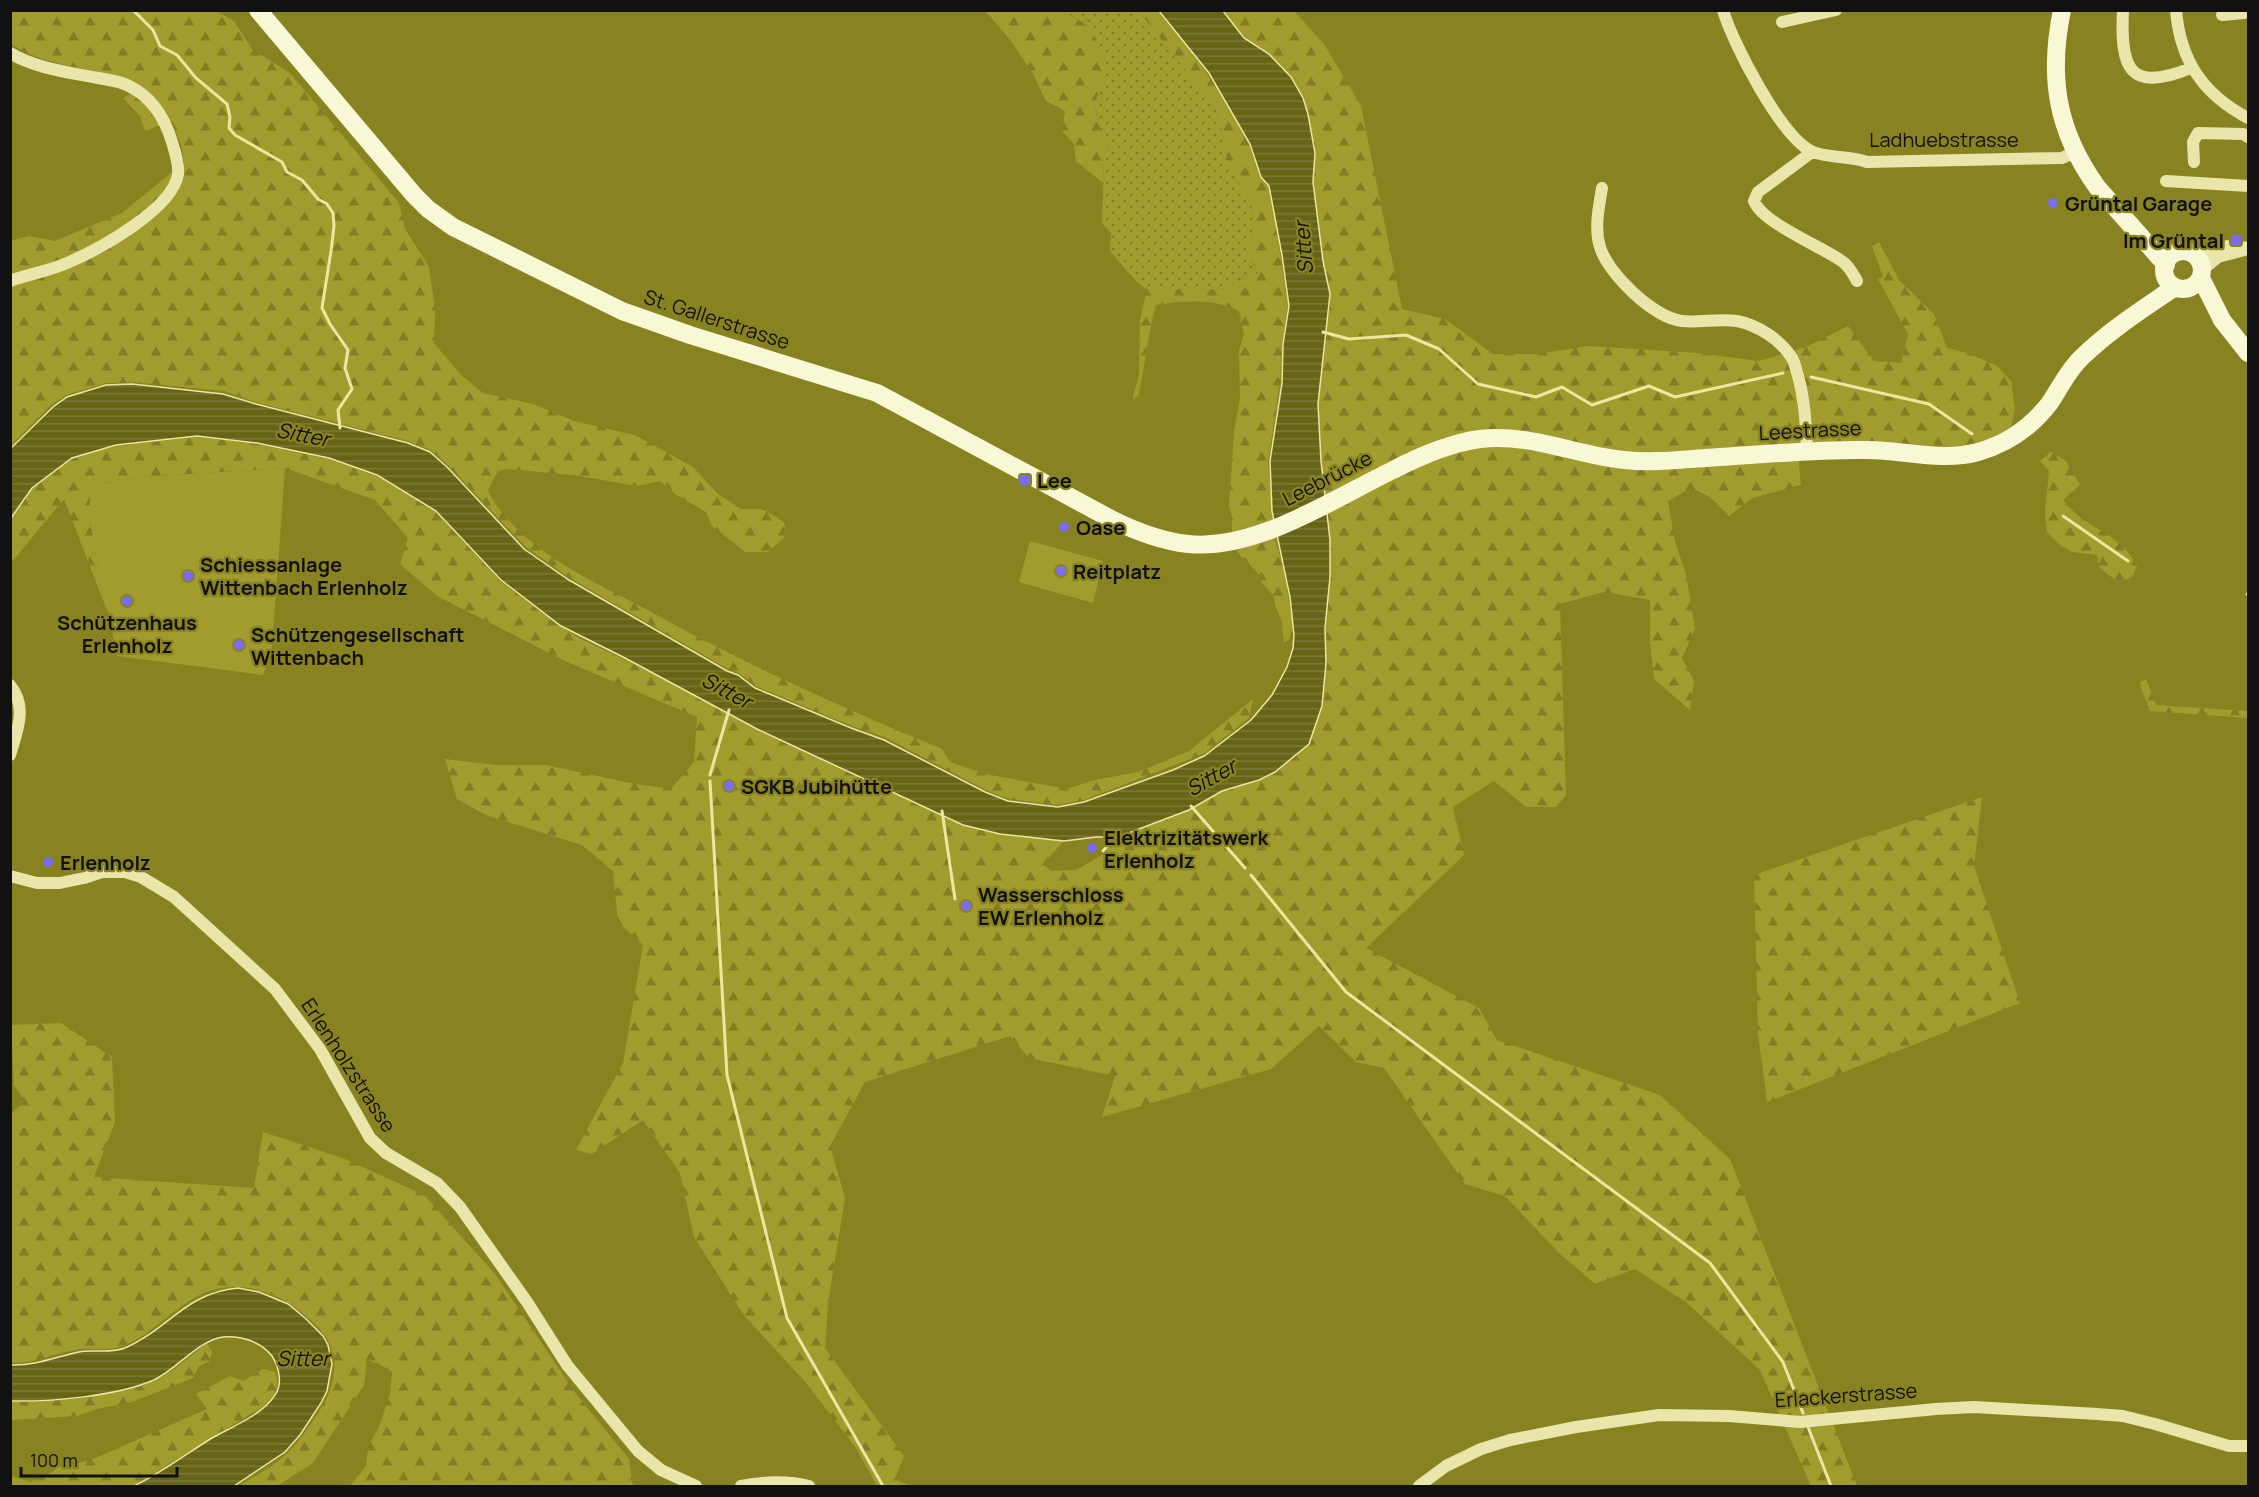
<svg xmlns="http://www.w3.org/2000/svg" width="2259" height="1497" font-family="Manrope,sans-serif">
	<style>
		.grass { fill: url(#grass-dots) }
		.forest { fill: url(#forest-firs) }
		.pitch { fill: #a29b2d }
		.water { fill: url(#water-rules); stroke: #ece69f; stroke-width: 1.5 }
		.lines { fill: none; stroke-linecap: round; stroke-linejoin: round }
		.stream { stroke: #ece69f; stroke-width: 3 }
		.street { stroke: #eae6ab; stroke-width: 12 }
		.secondary { stroke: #f8f7d6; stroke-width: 18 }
		.poi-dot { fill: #7a6cf7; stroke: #888320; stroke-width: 2 }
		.labels { text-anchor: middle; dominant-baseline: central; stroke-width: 4.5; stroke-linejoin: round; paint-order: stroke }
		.street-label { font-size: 20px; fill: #111; stroke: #888320 }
		.poi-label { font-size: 20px; font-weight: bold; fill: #111; stroke: #888320; text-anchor: start }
		.water-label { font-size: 21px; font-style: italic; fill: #111; stroke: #888320 }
	</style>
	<defs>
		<pattern id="grass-dots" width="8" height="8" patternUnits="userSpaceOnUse" patternTransform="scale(1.5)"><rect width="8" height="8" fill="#a29b2d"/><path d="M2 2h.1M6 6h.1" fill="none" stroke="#837d25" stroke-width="1.8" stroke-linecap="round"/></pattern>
		<pattern id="forest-firs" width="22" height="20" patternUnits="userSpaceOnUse" patternTransform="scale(1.5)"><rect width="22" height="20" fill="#a29b2d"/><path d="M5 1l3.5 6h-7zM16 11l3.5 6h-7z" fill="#837d25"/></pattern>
		<pattern id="water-rules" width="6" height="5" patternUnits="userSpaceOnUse" patternTransform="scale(1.5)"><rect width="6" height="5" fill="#676416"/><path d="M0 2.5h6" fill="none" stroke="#7b793e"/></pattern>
	</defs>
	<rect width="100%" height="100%" fill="#888320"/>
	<!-- grass -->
	<path class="grass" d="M 1064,11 L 1139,11 L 1215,108 L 1225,141 L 1225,151 L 1238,183 L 1246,192 L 1252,208 L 1255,225 L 1249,244 L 1253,264 L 1260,271 L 1254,277 L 1246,276 C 1221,297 1206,287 1179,289 C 1168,290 1156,295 1146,289 C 1136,283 1119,261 1110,251 L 1111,233 L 1102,223 L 1104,159 L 1111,155 L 1101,131 L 1094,104 L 1106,73 L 1106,58 L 1097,45 L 1091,28 Z"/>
	<!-- forest -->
	<path class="forest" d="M 11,11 L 216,11 L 234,21 L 252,49 L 290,73 L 399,203 L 405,229 L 429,267 L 435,309 L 434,343 L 460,374 L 483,393 L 533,404 L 574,421 L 635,435 L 693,467 L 718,494 L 741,509 L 761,509 L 777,517 L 785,524 L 784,538 L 768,552 L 745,552 L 712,526 L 706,512 L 675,494 L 660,481 L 637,486 L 580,476 L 509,469 L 498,471 L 488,490 C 497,514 531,543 553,558 C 585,579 620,595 653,613 C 747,665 844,709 942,749 L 950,762 L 985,774 L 1067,789 L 1095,780 L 1138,772 L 1189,751 L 1253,699 L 1249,718 L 1203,754 L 1084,800 L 1058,805 L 1009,799 L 986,790 L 885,737 L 852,726 L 756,686 L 739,673 L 728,669 L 570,578 L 526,547 L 449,466 L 431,450 L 408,441 L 256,402 L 224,391 L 132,382 L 106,383 L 66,395 L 51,405 L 11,445 L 10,241 L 29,236 L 55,241 L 122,213 L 184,162 L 181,144 L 171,121 L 145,131 L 140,116 L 123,98 L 143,87 C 102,66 50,70 11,44 Z
		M 985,11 L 1064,11 L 1091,28 L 1097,45 L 1106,58 L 1106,73 L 1094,105 L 1101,131 L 1111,155 L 1104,159 L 1103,183 L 1076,161 L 1074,144 L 1062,131 L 1065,111 L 1046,101 L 1033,74 L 1008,37 Z
		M 1139,11 L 1158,11 L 1191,51 L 1222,96 L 1249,145 L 1260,177 L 1268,187 L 1273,207 L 1288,306 L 1282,343 L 1280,383 L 1268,461 L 1275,540 L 1283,565 L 1293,625 L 1289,640 L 1284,642 L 1281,619 L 1275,605 L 1274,596 L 1262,583 L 1259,574 L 1238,553 L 1232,530 L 1232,517 L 1229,507 L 1234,431 L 1240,399 L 1239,350 L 1244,334 L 1239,311 C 1213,298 1184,301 1156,305 C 1147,335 1146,366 1138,396 L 1132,400 L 1139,375 L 1140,320 L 1147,289 C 1159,292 1167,290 1179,289 C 1207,287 1221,297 1246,276 L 1254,277 L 1259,271 L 1249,256 L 1249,244 L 1255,225 L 1252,208 L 1246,192 L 1238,183 L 1230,166 L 1225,151 L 1225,141 L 1215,108 Z
		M 1223,11 L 1294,11 L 1324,44 L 1361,106 L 1402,309 L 1445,319 L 1493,354 L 1537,354 L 1589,346 L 1697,353 L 1759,361 L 1806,347 L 1848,326 L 1874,361 L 1901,363 L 1908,334 L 1878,279 L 1883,277 L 1872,246 L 1879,242 L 1899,280 L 1934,314 L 1947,348 L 1970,354 L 1997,366 L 2011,381 L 2015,409 L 2011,427 L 1986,442 L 1964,447 L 1800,447 L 1799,466 L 1801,485 L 1752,498 L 1729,516 L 1710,497 L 1691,488 L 1668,501 L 1675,542 L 1686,574 L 1695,629 L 1682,658 L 1694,681 L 1690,710 L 1654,679 L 1650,642 L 1650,600 L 1604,592 L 1560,604 L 1566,795 L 1556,807 L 1526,807 L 1494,781 L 1453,807 L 1464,855 L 1366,948 L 1479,1008 L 1497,1040 L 1660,1095 L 1730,1159 L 1857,1486 L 1811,1486 L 1760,1370 L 1686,1302 L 1635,1269 L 1595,1284 L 1558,1252 L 1505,1196 L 1465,1184 L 1384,1068 L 1356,1062 L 1319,1026 L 1271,1069 L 1102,1117 L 1115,1076 L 1029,1058 L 1010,1036 L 865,1082 L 830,1146 L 845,1198 L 828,1303 L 825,1348 L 904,1456 L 895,1479 L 910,1486 L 877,1486 L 856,1448 L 807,1384 L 743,1314 L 694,1237 L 680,1173 L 643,1120 L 592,1154 L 576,1150 L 623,1063 L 643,945 L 618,922 L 613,871 L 582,845 L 486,815 L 457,799 L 445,759 L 497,765 L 546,765 L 635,784 L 671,789 L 694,762 L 697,717 L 565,661 L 437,596 L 400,564 L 408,538 L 375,500 L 285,468 L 142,477 L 90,486 L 90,520 L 103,600 L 64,499 L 11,563 L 10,518 L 18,506 L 32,488 L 72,459 L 95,451 L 117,446 L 197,437 L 256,444 L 328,459 L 376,476 L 435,511 L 500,581 L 561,627 L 583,640 L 663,678 L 757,729 L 963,825 L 1001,834 L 1064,841 L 1043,864 L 1051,871 L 1076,870 L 1106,853 L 1104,837 L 1118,837 L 1150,825 L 1189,810 L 1222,791 L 1259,780 L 1275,772 L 1309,744 L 1322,706 L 1330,540 L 1321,461 L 1318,404 L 1323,353 L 1329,310 L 1329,281 L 1323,261 L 1313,182 L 1315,153 L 1303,98 L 1291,77 L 1269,54 L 1244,38 Z
		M 2051,452 L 2066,461 L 2080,485 L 2063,500 C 2086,531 2119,530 2137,566 L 2132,577 C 2118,584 2110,577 2099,567 L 2097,555 L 2072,552 L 2060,545 L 2047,532 L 2045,512 L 2049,471 L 2040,461 Z
		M 2146,679 L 2156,705 L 2248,711 L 2248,718 L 2150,711 L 2139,683 Z
		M 1982,797 L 1974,866 L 2020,1003 L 1767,1102 L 1758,1033 L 1754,875 Z
		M 61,1023 L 112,1057 L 115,1122 L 94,1177 L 254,1188 L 263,1132 L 345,1159 L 424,1195 L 495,1274 L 576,1394 L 629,1459 L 633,1486 L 350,1486 L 366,1466 L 368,1447 L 379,1427 L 390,1394 L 392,1372 L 379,1364 L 367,1360 L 364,1385 L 313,1463 L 277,1486 L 239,1486 C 255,1476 274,1466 288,1453 C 301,1439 313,1422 323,1405 C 336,1384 340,1354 323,1333 C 292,1296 240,1271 194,1298 C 170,1312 149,1336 123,1346 C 109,1351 95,1348 82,1349 C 58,1351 35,1364 11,1363 L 11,1114 L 25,1101 L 14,1085 L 11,1025 Z
		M 207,1343 L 212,1352 L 210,1361 L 199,1366 L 193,1378 L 132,1402 L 97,1409 L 77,1416 L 11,1420 L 11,1402 C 52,1402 115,1397 154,1381 C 174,1372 190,1356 207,1343 Z
		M 263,1369 L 275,1372 C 281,1389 274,1396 262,1407 L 133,1486 L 11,1486 L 11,1476 L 31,1482 C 39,1477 51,1475 57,1468 L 91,1460 L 207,1409 L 196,1394 L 230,1376 L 243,1381 Z"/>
	<!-- pitch -->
	<path class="pitch" d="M 285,468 L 272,647 L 263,675 L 117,656 L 109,614 L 103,600 L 90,520 L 90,486 L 142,477 Z
		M 1030,541 L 1103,561 L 1093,603 L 1019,582 Z"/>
	<!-- water -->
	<path class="water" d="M 1159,11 L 1223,11 L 1244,38 L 1269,54 L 1291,77 L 1303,98 L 1308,114 L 1315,153 L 1313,182 L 1323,261 L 1330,294 L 1318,404 L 1321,461 L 1330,540 L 1330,577 L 1325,628 L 1326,663 L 1322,706 L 1309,744 L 1275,772 L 1259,780 L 1222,791 L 1189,810 L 1118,837 L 1096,837 L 1064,841 L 1000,834 L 963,825 L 757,729 L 625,658 L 561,626 L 501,580 L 436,511 L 377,475 L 329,458 L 257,443 L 197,436 L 116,445 L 72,458 L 32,488 L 11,518 L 11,448 L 53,407 L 67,397 L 106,385 L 132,384 L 223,394 L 256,404 L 408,443 L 430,452 L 448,468 L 524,549 L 569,580 L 727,671 L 738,675 L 755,688 L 851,728 L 884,740 L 985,792 L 1008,801 L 1058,807 L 1084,802 L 1173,770 L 1204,756 L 1251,720 L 1272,695 L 1287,667 L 1293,648 L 1294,635 L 1290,597 L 1272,511 L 1270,461 L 1282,383 L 1283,344 L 1289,306 L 1282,255 L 1269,186 L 1261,177 L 1250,144 L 1209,73 Z
		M 238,1288 L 259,1292 L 288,1304 L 305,1318 L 323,1336 L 328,1345 L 332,1364 L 327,1391 L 321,1403 L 300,1435 L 285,1452 L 234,1486 L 134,1486 C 161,1473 186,1454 212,1438 C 233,1426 261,1416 275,1395 C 283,1384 279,1367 272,1356 C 261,1342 241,1335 223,1337 C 199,1340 177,1369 154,1380 C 117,1396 51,1402 11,1401 L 11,1365 C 34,1366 56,1357 79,1352 C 94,1349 110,1354 125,1348 C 169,1329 185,1293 238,1288 Z"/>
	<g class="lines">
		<!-- stream -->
		<path class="stream" d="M 133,10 L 153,30 L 160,46 L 177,55 L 196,78 L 227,104 L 230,117 L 229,128 L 235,135 L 282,162 L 287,172 L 302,180 L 318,199 L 327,204 L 333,213 L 334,226 L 331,251 L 322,308 L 330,324 L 348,350 L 345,368 L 352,389 L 338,410 L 340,428
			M 1323,332 L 1349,339 L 1406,335 L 1439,349 L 1478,384 L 1536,397 L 1562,387 L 1592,405 L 1649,386 L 1675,397 L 1783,373
			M 1811,377 L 1929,404 L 1972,434
			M 2063,516 L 2128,561
			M 2247,594 L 2248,594
			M 710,775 L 729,710
			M 710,781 L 727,1075 L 787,1318 L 883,1486
			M 1191,806 L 1245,868
			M 942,811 L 955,899
			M 1103,851 L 1118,834
			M 1251,875 L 1346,992 L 1710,1263 L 1783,1362 L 1803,1413
			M 1808,1427 L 1831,1486"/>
		<!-- street -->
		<path class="street" d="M 1723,10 C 1732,42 1782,139 1813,152 C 1827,158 1850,156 1867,162 L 2062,158 L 2075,152
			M 2123,10 C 2120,69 2129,93 2191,68
			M 2176,10 C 2180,61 2204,95 2248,118
			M 2222,15 L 2244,13 L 2243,10
			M 1782,22 L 1836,10
			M 10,53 C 37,69 68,72 98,78 C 108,80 120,81 129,86 C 152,97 165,119 172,142 C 175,152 179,163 178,174 C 173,209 98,250 67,263 C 49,271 29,274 10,281
			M 1812,152 L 1758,192 L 1754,201 C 1762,223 1823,247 1843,262 C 1849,266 1853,274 1857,281
			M 2194,162 L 2193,142 L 2198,133 L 2243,134 L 2248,137
			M 2166,181 L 2248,186
			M 1602,188 C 1599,207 1594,228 1600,247 C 1608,274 1654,318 1682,321 C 1700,323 1719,318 1737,321 C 1758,325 1781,340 1792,358 C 1795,363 1796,370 1798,376 C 1805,401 1806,426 1807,452
			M 2193,254 C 2217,249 2222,243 2248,248
			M 2202,270 L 2218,257 L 2248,249
			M 10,685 C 28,707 17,731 10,755
			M 10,876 L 37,883 L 60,883 L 84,878 L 102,872 L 125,872 L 141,877 L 174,897 L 275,989 L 320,1049 L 370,1138 L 386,1153 L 437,1183 L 460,1207 L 527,1302 L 567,1365 L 638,1451 L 661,1470 L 696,1486
			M 741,1486 C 764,1482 786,1480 809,1486
			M 1419,1486 L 1446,1466 L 1481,1449 L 1510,1440 L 1576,1427 L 1659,1415 L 1729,1416 L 1800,1422 L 1936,1409 L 1974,1407 L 2097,1414 L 2123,1416 L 2155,1424 L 2229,1446 L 2248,1446"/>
		<!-- secondary -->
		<path class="secondary" d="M 258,10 L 414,195 L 428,209 L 453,227 L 622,311 L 690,335 L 877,393 L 1111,519 C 1135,531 1160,541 1188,544 C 1256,551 1333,499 1393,470 C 1420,456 1450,443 1480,439 C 1530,433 1575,455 1624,460 C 1651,463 1678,460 1705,458 C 1759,455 1814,449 1868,450 C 1904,450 1942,462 1978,452 C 2006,444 2031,427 2049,404 C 2060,388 2068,370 2082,357 C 2111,329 2143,309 2175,287
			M 2062,10 C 2048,78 2057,131 2097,187 L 2166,265
			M2164 270a19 19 0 1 1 38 0a19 19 0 1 1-38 0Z
			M 2201,278 L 2222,320 L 2248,353"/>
	</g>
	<!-- markers -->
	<g class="poi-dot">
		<circle cx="2053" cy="203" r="6"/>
		<rect x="2230" y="234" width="12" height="12" rx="3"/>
		<rect x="1019" y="474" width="12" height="12" rx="3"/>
		<circle cx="1064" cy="527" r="6"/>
		<circle cx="1061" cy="571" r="6"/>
		<circle cx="188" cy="576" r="6"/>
		<circle cx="127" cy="601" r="6"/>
		<circle cx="239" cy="645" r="6"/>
		<circle cx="729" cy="786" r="6"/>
		<circle cx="1092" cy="848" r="6"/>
		<circle cx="48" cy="862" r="6"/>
		<circle cx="966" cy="906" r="6"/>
	</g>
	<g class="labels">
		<!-- street labels -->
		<g class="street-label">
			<text x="1944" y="139">Ladhuebstrasse</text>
			<text transform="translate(717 319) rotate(18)">St. Gallerstrasse</text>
			<text transform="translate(1810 430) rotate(-3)">Leestrasse</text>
			<text transform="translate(1327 478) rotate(-27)">Leebrücke</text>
			<text transform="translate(349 1065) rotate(57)">Erlenholzstrasse</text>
			<text transform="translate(1846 1395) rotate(-4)">Erlackerstrasse</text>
		</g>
		<!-- poi labels -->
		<g class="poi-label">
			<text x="2065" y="203">Grüntal Garage</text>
			<text x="2224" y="240" text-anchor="end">Im Grüntal</text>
			<text x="1037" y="480">Lee</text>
			<text x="1076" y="527">Oase</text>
			<text x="200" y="564">Schiessanlage<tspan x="200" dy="23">Wittenbach Erlenholz</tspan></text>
			<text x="1073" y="571">Reitplatz</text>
			<text x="127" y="622" text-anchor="middle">Schützenhaus<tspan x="127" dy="23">Erlenholz</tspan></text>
			<text x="251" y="634">Schützengesellschaft<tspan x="251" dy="23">Wittenbach</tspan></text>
			<text x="741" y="786">SGKB Jubihütte</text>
			<text x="1104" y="837">Elektrizitätswerk<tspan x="1104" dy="23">Erlenholz</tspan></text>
			<text x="60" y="862">Erlenholz</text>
			<text x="978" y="894">Wasserschloss<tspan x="978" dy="23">EW Erlenholz</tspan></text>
		</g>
		<!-- water labels -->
		<g class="water-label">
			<text transform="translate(1303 248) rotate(-95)">Sitter</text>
			<text transform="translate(303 434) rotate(11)">Sitter</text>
			<text transform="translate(727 690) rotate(28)">Sitter</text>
			<text transform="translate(1211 777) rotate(-29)">Sitter</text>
			<text x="303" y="1358">Sitter</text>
		</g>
	</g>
	<!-- border -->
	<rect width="2259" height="1497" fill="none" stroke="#111111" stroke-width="24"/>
	<!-- scale -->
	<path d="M21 1467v9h156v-9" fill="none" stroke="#111111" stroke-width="3"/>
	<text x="30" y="1467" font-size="18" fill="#111111" stroke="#888320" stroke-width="4.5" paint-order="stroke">100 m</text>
</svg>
